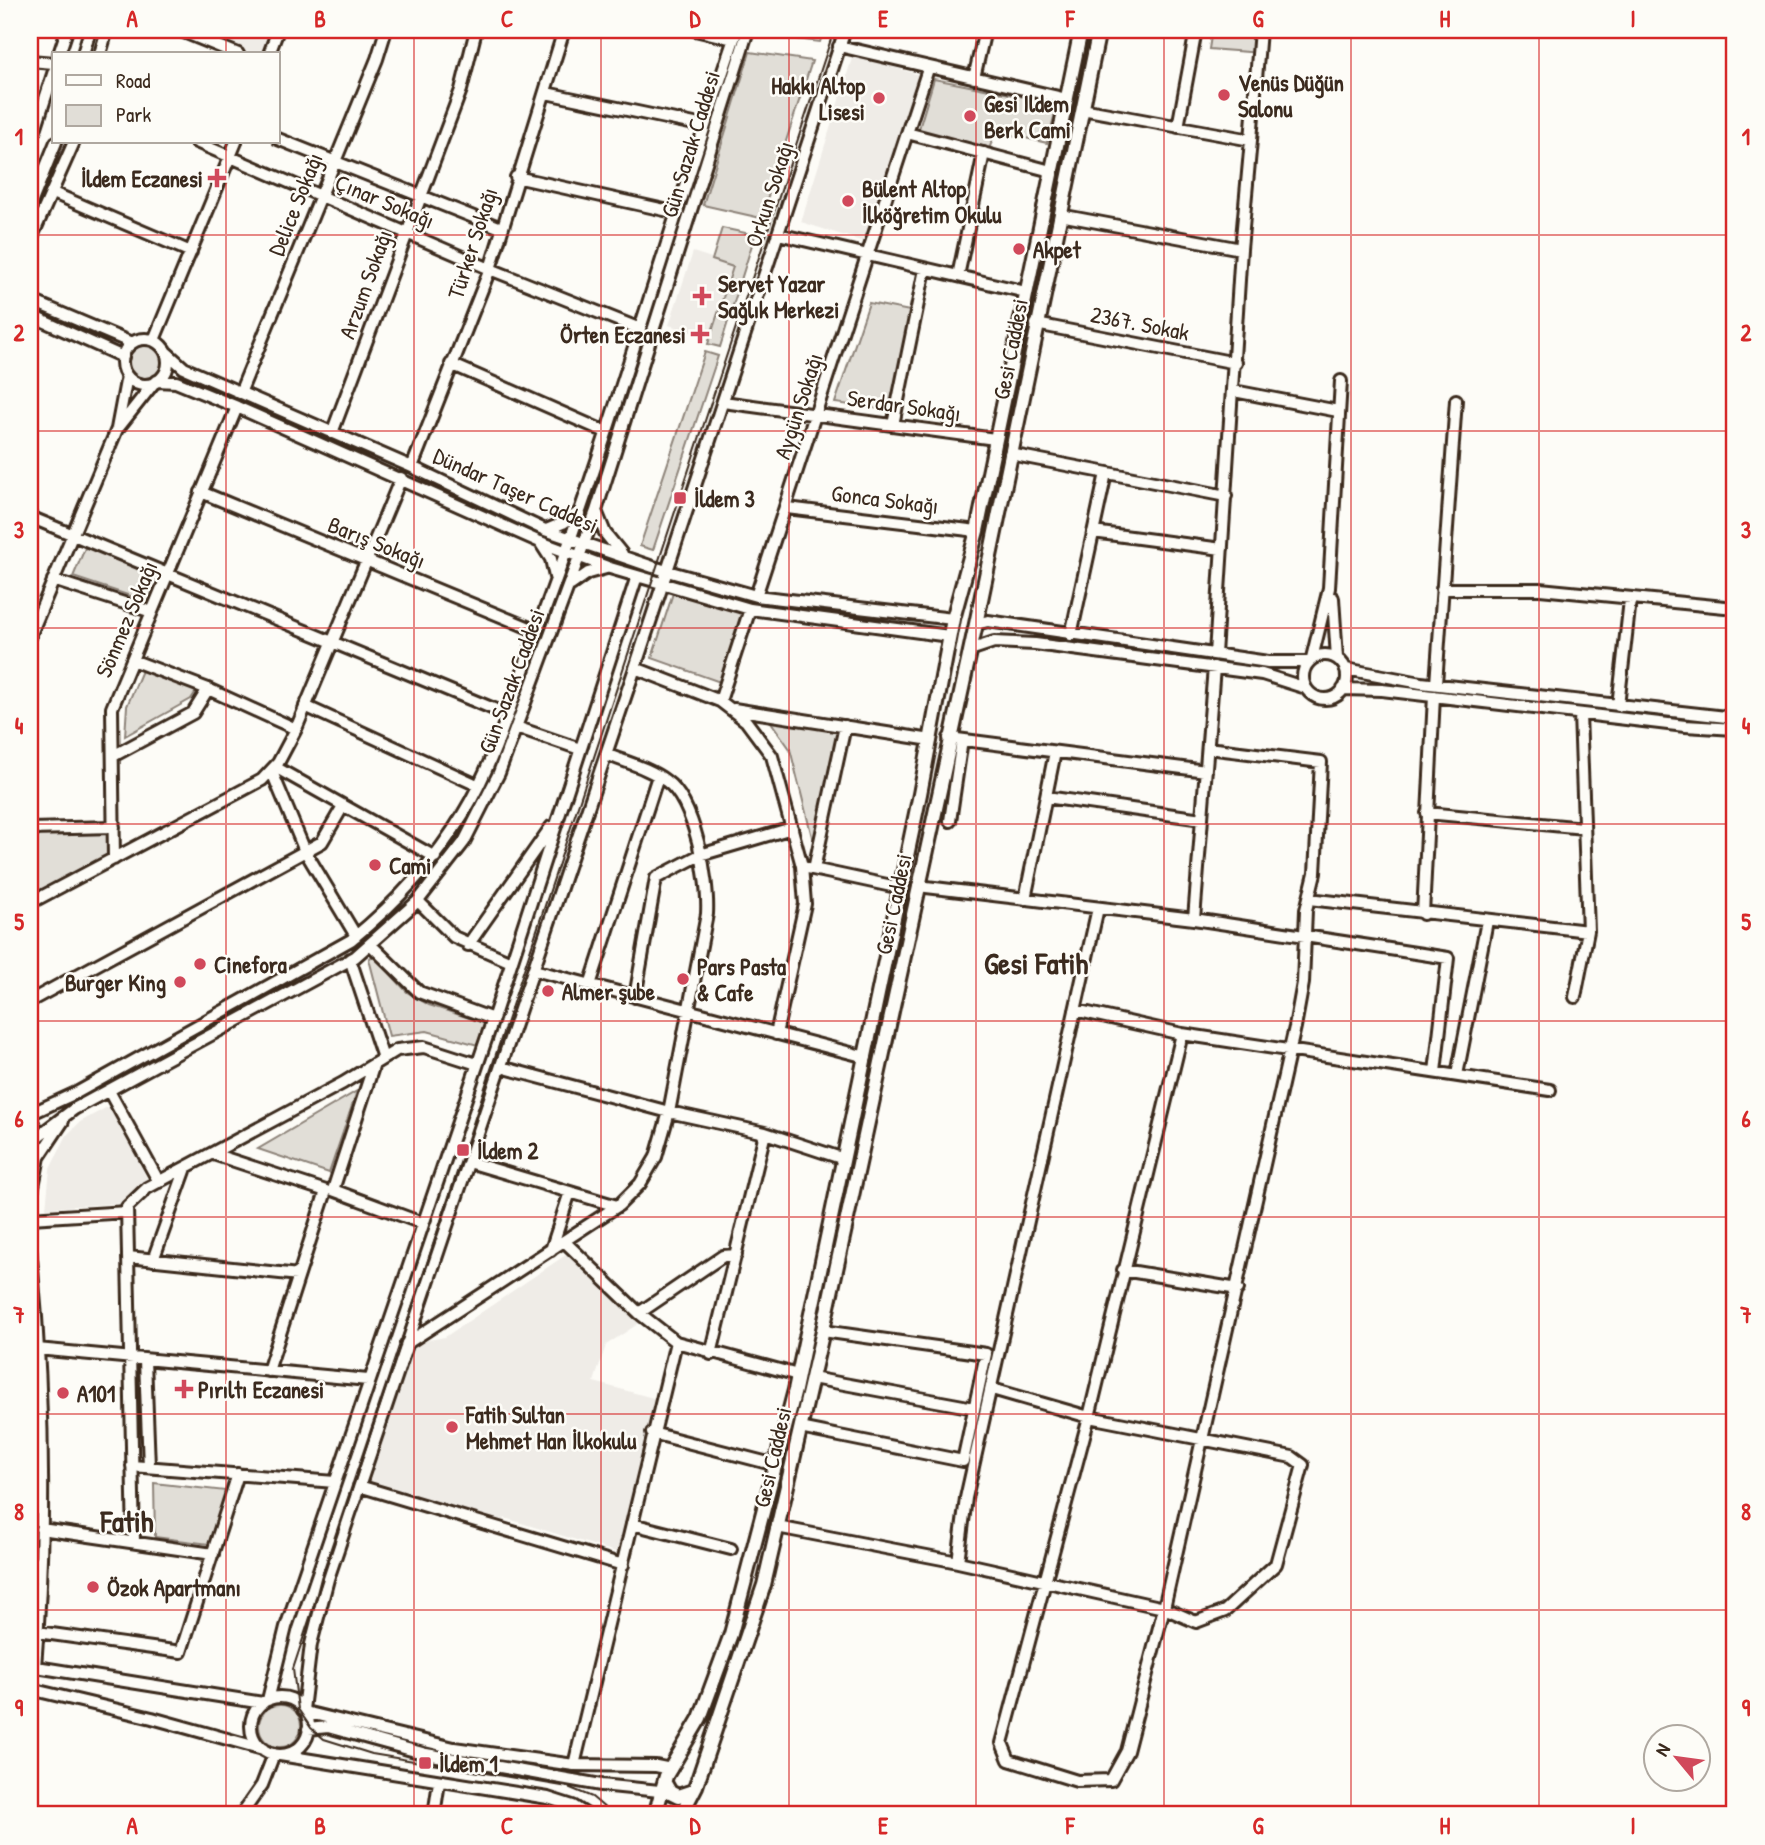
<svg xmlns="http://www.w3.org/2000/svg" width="1765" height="1845" font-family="'Patrick Hand',sans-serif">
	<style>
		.built { fill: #efece7 }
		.green { fill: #e1ded7; stroke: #8e847a; stroke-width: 2 }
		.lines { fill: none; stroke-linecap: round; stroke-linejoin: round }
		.minor-casing { stroke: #3b2a1e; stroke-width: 16 }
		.major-casing { stroke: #3b2a1e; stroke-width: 18 }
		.minor { stroke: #fdfcf7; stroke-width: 10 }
		.major { stroke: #fdfcf7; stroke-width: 12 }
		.tram { stroke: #3b2a1e; stroke-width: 2 }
		.grid { fill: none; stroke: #d62828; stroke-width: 2; stroke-opacity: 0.55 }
		.poi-dot { fill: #d1495b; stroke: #fdfcf7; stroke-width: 2.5 }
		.labels { text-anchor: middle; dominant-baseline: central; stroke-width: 5; stroke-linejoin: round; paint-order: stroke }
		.poi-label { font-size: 23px; font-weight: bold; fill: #3b2a1e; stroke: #fdfcf7; text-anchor: start }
		.street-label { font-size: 23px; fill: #3b2a1e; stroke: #fdfcf7 }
		.district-label { font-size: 30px; font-weight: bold; fill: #3b2a1e; stroke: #fdfcf7 }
		.neatline { fill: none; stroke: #d62828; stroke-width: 2.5 }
		.grid-label { font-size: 23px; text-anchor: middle; font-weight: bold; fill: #d62828 }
	</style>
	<rect width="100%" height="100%" fill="#fdfcf7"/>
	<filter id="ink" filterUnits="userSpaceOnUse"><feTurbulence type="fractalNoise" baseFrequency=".0143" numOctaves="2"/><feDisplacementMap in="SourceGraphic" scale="14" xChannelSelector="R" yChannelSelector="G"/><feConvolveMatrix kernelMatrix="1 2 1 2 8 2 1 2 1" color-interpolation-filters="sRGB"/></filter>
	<g filter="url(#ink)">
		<!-- built -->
		<path class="built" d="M 179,30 L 278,30 L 269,54 L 238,54 Z
			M 853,55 L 926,77 L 874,245 L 801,222 Z
			M 693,252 L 736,266 L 712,339 L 669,325 Z
			M 111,1105 L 149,1183 L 124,1203 L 46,1208 L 50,1169 L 67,1135 L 80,1122 Z
			M 573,1250 L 644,1320 L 606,1345 L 594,1382 L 657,1399 L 622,1554 L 505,1518 L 502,1530 L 359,1486 L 406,1344 L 445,1337 Z"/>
		<!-- green -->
		<path class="green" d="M 756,30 L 824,30 L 820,42 L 754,34 Z
			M 1212,30 L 1263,30 L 1261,53 L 1209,49 Z
			M 750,52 L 812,61 L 761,218 L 703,205 Z
			M 934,79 L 1050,102 L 1056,110 L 1047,143 L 995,131 L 989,150 L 918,132 Z
			M 722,228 L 755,235 L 720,347 L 708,344 L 733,267 L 712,260 Z
			M 869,303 L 915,312 L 896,411 L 835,403 Z
			M128 362a17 17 0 1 1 34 0a17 17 0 1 1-34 0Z
			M 705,352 L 718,356 L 653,550 L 640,546 Z
			M 87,543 L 168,576 L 155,604 L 73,577 Z
			M 674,590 L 743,612 L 720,682 L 652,658 Z
			M 143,668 L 199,687 L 191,699 L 125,736 L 127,706 Z
			M 771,722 L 844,729 L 817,840 L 813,841 L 790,749 Z
			M 111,832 L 112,855 L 36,895 L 31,893 L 30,835 Z
			M 373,955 L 407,992 L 429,1005 L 485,1023 L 478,1045 L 427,1031 L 389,1036 L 369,959 Z
			M 357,1091 L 329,1173 L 258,1149 Z
			M 154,1483 L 226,1491 L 209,1544 L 155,1537 Z
			M259 1726a21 21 0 1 1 42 0a21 21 0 1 1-42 0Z"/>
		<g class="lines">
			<defs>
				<path id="minor" d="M 179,30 L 238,54
					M 695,30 L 733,39
					M 839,46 L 1067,99
					M 59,54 L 67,30
					M 83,54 L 90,30
					M 100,54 L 107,30
					M 269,54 L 278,30
					M 30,61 L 54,63
					M 974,78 L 985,30
					M 546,93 L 704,126
					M 1082,109 L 1251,140 L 1241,249
					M 1178,127 L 1196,30
					M 907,133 L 1051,171
					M 278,139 L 501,228
					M 1251,140 L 1260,30
					M 196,142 L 490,269 L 640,329
					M 30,145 L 54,71
					M 516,177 L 678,213
					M 53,193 L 191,252
					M 30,206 L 56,142
					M 1060,215 L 1241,249 L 1215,654
					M 778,234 L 1026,292
					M 30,241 L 74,142
					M 958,276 L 984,153
					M 30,300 L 132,343
					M 30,315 L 123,357
					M 1036,324 L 1236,363
					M122 362a23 23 0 1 1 46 0a23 23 0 1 1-46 0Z
					M 154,340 L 236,142
					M 166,352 L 184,368 L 412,467 L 545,530 L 653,567 L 756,596 L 953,619
					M 451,364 L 606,432
					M 157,381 L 176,382 L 237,407 L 540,542 L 610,568 L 750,609 L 949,636
					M 1234,391 L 1338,411
					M 240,393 L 377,59 L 386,30
					M 723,402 L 995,439
					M 893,425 L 925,269
					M 119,427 L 153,384
					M 332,433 L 461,90 L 476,30
					M 1010,454 L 1226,496
					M 412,467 L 490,269 L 564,30
					M 201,492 L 537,631
					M 787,508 L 977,531
					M 596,511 L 605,533 L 622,554
					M 30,517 L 506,714
					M 546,530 L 563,523 L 578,513
					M 1093,532 L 1222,549
					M 540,542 L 551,559 L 555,577
					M 53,580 L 152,612
					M 571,585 L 588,573 L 606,568
					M 1442,589 L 1540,589 L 1735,608
					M 756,596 L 928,69
					M 1333,598 L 1337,658
					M 976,624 L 988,621 L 1268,662 L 1308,662
					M 1071,635 L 1106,473
					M 30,636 L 117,429 L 127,376
					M 970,650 L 994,642 L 1035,644 L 1262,674 L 1306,688
					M1303 677a22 22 0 1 1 44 0a22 22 0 1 1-44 0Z
					M 1312,658 L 1329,588 L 1341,381
					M 132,660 L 208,689 L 296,729
					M 635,668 L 720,701 L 746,721 L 772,756 L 802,866 L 805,904 L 776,1034
					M 1346,669 L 1421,683 L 1735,718
					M 1436,684 L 1456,400
					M 1343,689 L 1382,690 L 1685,726 L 1735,729
					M 720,701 L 750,609
					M 305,706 L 477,785
					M 1618,706 L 1630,600
					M 734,709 L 931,740
					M 516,727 L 580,749
					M 949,738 L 1206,771
					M 113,756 L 193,713 L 208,689
					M 275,767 L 435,857
					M 272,772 L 305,851 L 356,936
					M 1046,797 L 1202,819
					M 1427,813 L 1584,828
					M 950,821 L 962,740
					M 30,829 L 114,827
					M 114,859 L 112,708 L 237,407
					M 808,868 L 901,888
					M 814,869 L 845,726
					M 918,886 L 1194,919 L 1448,958 L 1435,1072
					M 1025,899 L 1055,752
					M 1309,899 L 1588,931
					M 418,901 L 454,937 L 511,962
					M 30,903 L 262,780 L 278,763 L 296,729 L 401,478
					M 1423,914 L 1434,696
					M 1194,919 L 1214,667
					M 371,945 L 419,992 L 493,1019
					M 468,945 L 551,827
					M 350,959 L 383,1058
					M 534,970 L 866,1057
					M 590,985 L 658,776
					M 635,997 L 656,878 L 700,855 L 792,828
					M 1575,997 L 1588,931 L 1580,714
					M 30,1001 L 322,842 L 343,806
					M 1075,1010 L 1182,1034 L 1550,1090
					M 374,1064 L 333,1190 L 422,1223
					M 501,1067 L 669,1112 L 765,1133 L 844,1159
					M 1457,1075 L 1487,921
					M 109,1091 L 159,1182
					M 30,1114 L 78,1092 L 351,940 C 395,904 434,863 463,814 C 497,759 517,684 540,623 C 613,428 669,227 737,30
					M 30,1117 L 37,1132 L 30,1148
					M 37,1137 L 74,1109 L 355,957 L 418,901 L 464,842 L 499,773 L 596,511 L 748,30
					M 213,1154 L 326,1191 L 268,1371
					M 469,1162 L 617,1206
					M 30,1201 L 39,1157 L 63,1121
					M 30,1218 L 127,1212
					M 564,1241 L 639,1313 L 676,1342
					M 30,1248 C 44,1386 46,1529 35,1667
					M 551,1250 L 570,1192
					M 128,1257 L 299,1275
					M 153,1260 L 186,1168
					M 1123,1270 L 1238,1289
					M 639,1313 L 723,1256 L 736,1255
					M 406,1344 L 619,1205 L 640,1184 L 656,1157 L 669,1112 L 707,914 C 709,880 695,801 666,781 C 649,768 625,762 606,754
					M 37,1349 L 368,1380
					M 711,1354 L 765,1133
					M 145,1360 L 149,1467
					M 812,1378 L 974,1408
					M 992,1389 L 1089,1417 L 1292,1457 L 1303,1465 L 1276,1564 L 1225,1611 L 1196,1622 L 1164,1608 L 1127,1751 L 1111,1780 L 1077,1781 L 1009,1760 L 1002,1743 L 1089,1417 L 1182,1034
					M 800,1428 L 963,1461 L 986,1354 L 823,1331
					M 652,1433 L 776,1465
					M 132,1466 L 335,1482
					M 359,1486 L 623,1565
					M 632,1524 L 731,1549
					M 777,1527 L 958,1562 L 1164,1608 L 1295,1027 L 1303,983 L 1306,910 L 1315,873 L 1321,762 L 1208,748
					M 41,1529 L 213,1554
					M 134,1542 L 127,1207 L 147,1188 L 343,1083 L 397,1050 L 424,1047 L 477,1064
					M 958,1562 L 966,1498 L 1098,908
					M 30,1631 L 181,1652 L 238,1474
					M 30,1666 L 263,1703
					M 30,1689 L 152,1718 L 263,1749
					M251 1726a29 29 0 1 1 58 0a29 29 0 1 1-58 0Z
					M 268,1700 L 286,1627 L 493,1019 L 637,576
					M 303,1710 L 311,1644 L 328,1579 L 635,668 L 845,30
					M 305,1712 L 454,1748 L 574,1765 L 656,1766 L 671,1769
					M 308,1729 L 328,1727 L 426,1754 L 601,1785 L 669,1792
					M 280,1755 L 548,1798 L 573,1806 L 587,1815
					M 574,1765 L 676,1342 L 798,1375
					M 241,1815 L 262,1785 L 274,1754
					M 434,1815 L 439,1782"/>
				<path id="major" d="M 666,1785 L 670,1792 L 678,1796 L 693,1791
					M 655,1815 L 666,1776 L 700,1718 L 731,1634 L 795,1390 L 920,794 L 953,619 L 977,531 L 1081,30
					M 681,1815 L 696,1786 L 764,1585 L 821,1339 L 976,624 L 1099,30"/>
			</defs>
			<!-- minor casing -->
			<use href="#minor" class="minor-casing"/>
			<!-- major casing -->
			<use href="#major" class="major-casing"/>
			<!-- minor -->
			<use href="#minor" class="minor"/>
			<!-- major -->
			<use href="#major" class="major"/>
			<!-- tram -->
			<path class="tram" d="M 613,1815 L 592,1797 L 568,1787 L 372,1754 L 324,1739 L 311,1728 L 298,1709 L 293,1669 L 834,30"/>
		</g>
	</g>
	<!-- grid -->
	<path class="grid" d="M 226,30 L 226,54M 414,30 L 414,1815M 601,30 L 601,1815M 789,30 L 789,1815M 976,30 L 976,1815M 1164,30 L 1164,1815M 1351,30 L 1351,1815M 1539,30 L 1539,1815M 226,142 L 226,1815M 30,235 L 1735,235M 30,431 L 1735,431M 30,628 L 1735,628M 30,824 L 1735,824M 30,1021 L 1735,1021M 30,1217 L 1735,1217M 30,1414 L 1735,1414M 30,1610 L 1735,1610"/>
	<!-- markers -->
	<g class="poi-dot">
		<circle cx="1224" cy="95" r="7"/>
		<circle cx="879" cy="98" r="7"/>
		<circle cx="970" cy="116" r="7"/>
		<path d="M213.5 167.5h7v7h7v7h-7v7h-7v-7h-7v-7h7z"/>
		<circle cx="848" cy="201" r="7"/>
		<circle cx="1019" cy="249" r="7"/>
		<path d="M698.5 285.5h7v7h7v7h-7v7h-7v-7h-7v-7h7z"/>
		<path d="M696.5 323.5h7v7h7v7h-7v7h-7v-7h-7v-7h7z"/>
		<rect x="673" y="491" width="14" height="14" rx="3.5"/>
		<circle cx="375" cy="865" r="7"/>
		<circle cx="200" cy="964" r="7"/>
		<circle cx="683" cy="979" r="7"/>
		<circle cx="180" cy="982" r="7"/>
		<circle cx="548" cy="991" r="7"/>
		<rect x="456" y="1143" width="14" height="14" rx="3.5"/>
		<path d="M180.5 1378.5h7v7h7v7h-7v7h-7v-7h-7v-7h7z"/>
		<circle cx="63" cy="1393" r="7"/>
		<circle cx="452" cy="1427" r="7"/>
		<circle cx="93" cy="1587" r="7"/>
		<rect x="418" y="1756" width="14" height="14" rx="3.5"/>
	</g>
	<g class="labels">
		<!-- poi labels -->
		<g class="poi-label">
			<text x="1238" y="82">Venüs Düğün<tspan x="1238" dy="26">Salonu</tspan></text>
			<text x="865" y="85" text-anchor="end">Hakkı Altop<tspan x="865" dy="26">Lisesi</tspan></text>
			<text x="984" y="103">Gesi Ildem<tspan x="984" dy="26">Berk Cami</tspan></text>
			<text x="203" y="178" text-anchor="end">İldem Eczanesi</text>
			<text x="862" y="188">Bülent Altop<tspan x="862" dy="26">İlköğretim Okulu</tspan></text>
			<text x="1033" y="249">Akpet</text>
			<text x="718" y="283">Servet Yazar<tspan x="718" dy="26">Sağlık Merkezi</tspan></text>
			<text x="686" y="334" text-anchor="end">Örten Eczanesi</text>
			<text x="694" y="498">İldem 3</text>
			<text x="389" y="865">Cami</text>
			<text x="214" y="964">Cinefora</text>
			<text x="697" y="966">Pars Pasta<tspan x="697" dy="26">&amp; Cafe</tspan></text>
			<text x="166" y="982" text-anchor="end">Burger King</text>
			<text x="562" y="991">Almer şube</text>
			<text x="477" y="1150">İldem 2</text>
			<text x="198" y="1389">Pırıltı Eczanesi</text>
			<text x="77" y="1393">A101</text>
			<text x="466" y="1414">Fatih Sultan<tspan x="466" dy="26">Mehmet Han İlkokulu</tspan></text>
			<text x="107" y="1587">Özok Apartmanı</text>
			<text x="439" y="1763">İldem 1</text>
		</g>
		<!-- street labels -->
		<g class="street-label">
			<text transform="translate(690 144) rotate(-73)">Gün Sazak Caddesi</text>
			<text transform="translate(769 194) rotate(-72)">Orkun Sokağı</text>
			<text transform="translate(385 201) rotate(23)">Çınar Sokağı</text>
			<text transform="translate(295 204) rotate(-68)">Delice Sokağı</text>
			<text transform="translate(472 243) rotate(-72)">Türker Sokağı</text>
			<text transform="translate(365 284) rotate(-70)">Arzum Sokağı</text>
			<text transform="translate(1140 323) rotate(11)">2367. Sokak</text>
			<text transform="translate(1010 349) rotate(-79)">Gesi Caddesi</text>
			<text transform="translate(904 405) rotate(8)">Serdar Sokağı</text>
			<text transform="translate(798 406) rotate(-72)">Aygün Sokağı</text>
			<text transform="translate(516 490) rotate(24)">Dündar Taşer Caddesi</text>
			<text transform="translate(885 499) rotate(7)">Gonca Sokağı</text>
			<text transform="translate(377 542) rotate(22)">Barış Sokağı</text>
			<text transform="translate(126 619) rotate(-67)">Sönmez Sokağı</text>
			<text transform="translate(511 681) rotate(-70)">Gün Sazak Caddesi</text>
			<text transform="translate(893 904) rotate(-78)">Gesi Caddesi</text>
			<text transform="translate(772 1457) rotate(-77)">Gesi Caddesi</text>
		</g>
		<!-- district labels -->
		<g class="district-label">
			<text x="1036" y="963">Gesi Fatih</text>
			<text x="127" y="1521">Fatih</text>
		</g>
	</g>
	<!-- margin -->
	<rect width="1765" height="1845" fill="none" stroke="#fdfcf7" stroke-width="77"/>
	<!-- legend -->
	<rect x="52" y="52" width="228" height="91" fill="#fdfcf7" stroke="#afa8a0" stroke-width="2"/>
	<rect x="66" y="75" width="35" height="10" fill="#fdfcf7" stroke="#afa8a0" stroke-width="2"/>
	<text x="116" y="88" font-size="21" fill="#3b2a1e">Road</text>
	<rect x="66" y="105" width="35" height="21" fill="#e1ded7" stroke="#afa8a0" stroke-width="2"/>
	<text x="116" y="122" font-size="21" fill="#3b2a1e">Park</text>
	<!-- north arrow -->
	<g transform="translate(1677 1758) rotate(299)"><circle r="33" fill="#fdfcf7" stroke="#afa8a0" stroke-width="2"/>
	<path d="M0-5L12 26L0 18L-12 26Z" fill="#d1495b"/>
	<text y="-10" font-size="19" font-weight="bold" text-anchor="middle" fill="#3b2a1e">N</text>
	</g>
	<rect x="38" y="38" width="1688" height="1768" class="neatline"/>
	<g class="grid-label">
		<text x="132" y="27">A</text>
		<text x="320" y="27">B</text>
		<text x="507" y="27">C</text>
		<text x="695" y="27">D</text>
		<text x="883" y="27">E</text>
		<text x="1070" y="27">F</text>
		<text x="1258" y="27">G</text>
		<text x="1445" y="27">H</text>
		<text x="1633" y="27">I</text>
		<text x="19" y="145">1</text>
		<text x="1746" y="145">1</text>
		<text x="19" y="341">2</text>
		<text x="1746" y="341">2</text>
		<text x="19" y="538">3</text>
		<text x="1746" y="538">3</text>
		<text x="19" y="734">4</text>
		<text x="1746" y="734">4</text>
		<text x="19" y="930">5</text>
		<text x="1746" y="930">5</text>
		<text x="19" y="1127">6</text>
		<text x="1746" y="1127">6</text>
		<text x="19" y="1323">7</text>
		<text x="1746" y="1323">7</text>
		<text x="19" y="1520">8</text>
		<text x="1746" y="1520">8</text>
		<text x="19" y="1716">9</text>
		<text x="1746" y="1716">9</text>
		<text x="132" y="1834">A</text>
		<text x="320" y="1834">B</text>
		<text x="507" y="1834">C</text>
		<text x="695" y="1834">D</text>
		<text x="883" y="1834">E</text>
		<text x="1070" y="1834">F</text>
		<text x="1258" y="1834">G</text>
		<text x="1445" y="1834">H</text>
		<text x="1633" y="1834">I</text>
	</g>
</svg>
